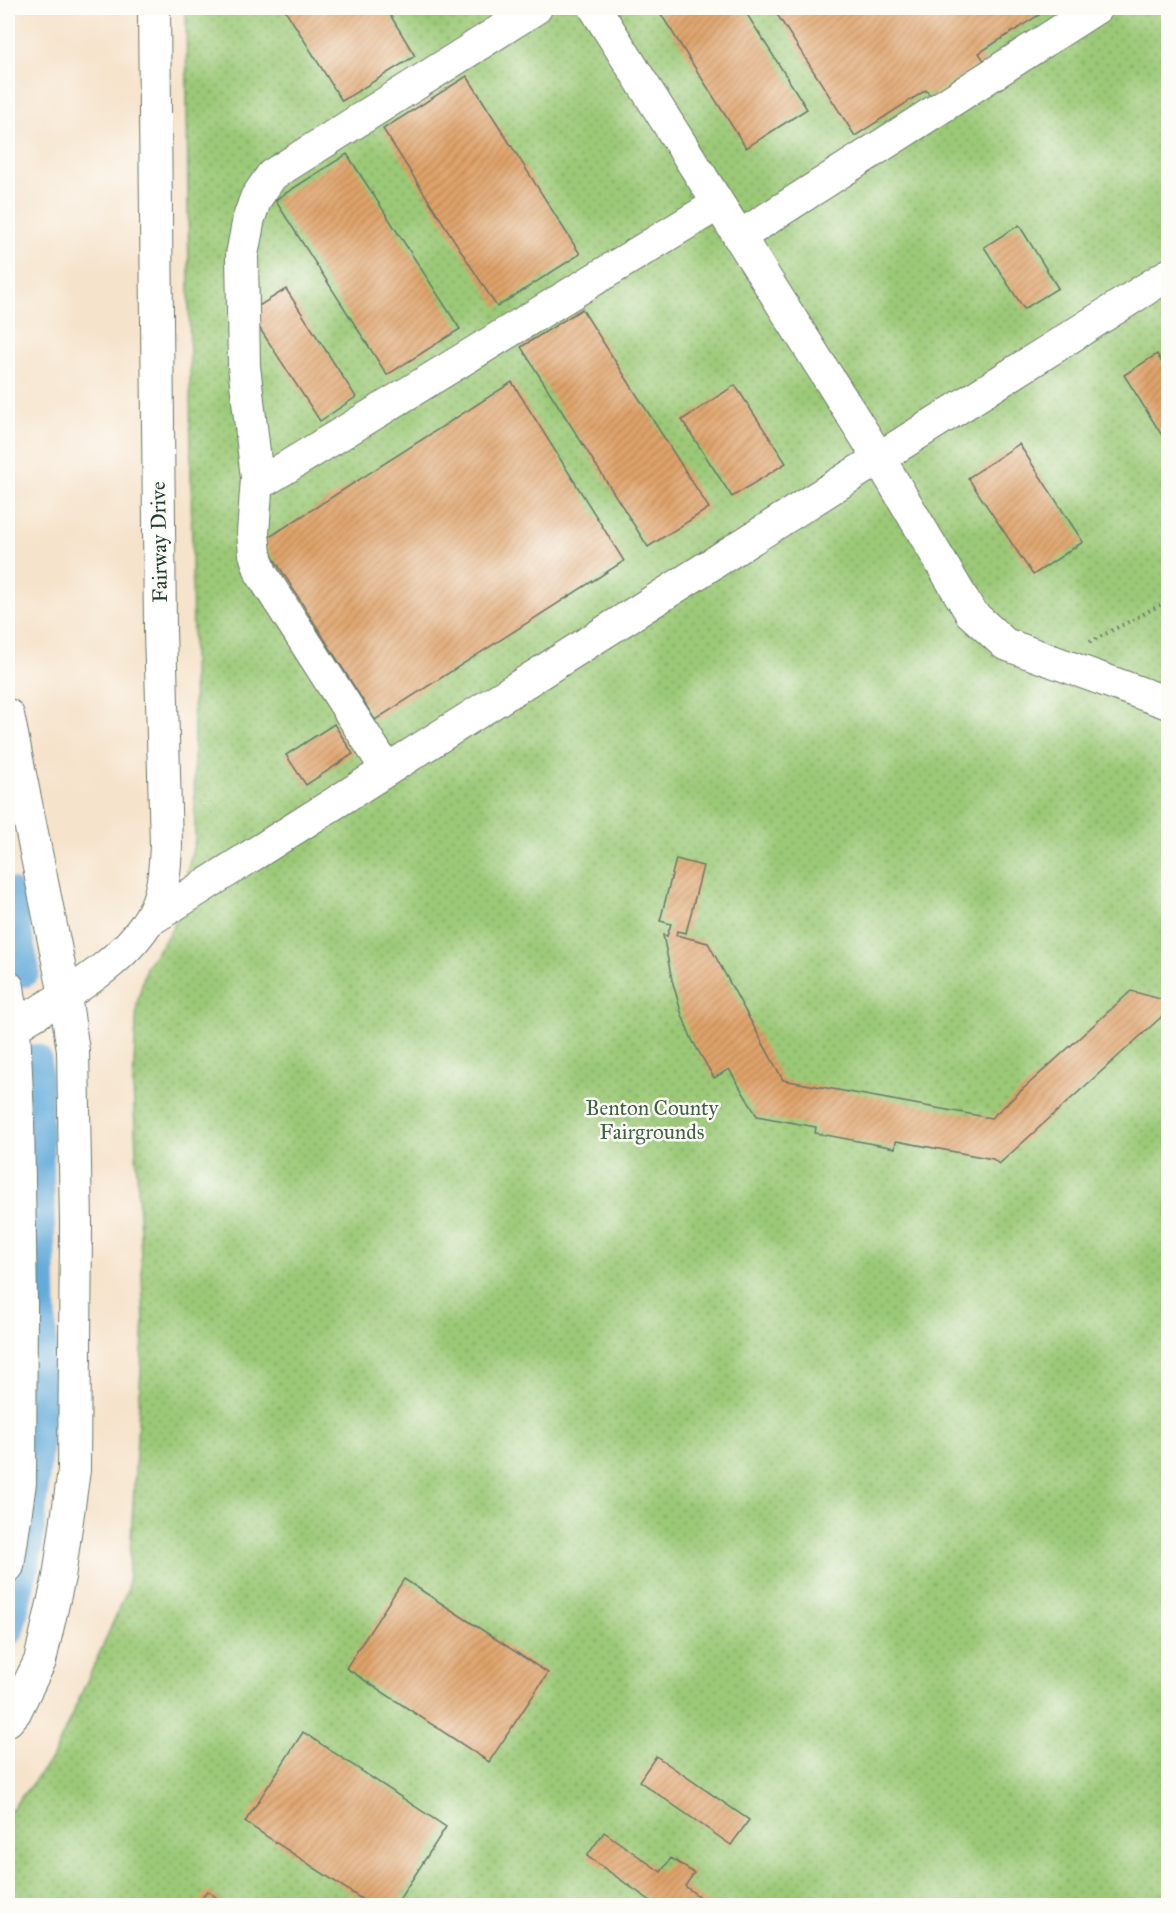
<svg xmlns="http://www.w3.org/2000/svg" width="1176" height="1913" font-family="'IM FELL Great Primer',serif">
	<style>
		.grass { fill: url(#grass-dots); stroke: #5d8356; stroke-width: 1.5 }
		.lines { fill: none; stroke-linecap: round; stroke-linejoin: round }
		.canal { stroke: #63abda; stroke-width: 32 }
		.building { fill: url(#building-hatch) }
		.minor-casing { stroke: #6a7769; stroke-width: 34 }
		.path { stroke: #6a7769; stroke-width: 4; stroke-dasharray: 1.5 4.5; stroke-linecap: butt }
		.minor { stroke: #fff; stroke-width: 32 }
		.labels { text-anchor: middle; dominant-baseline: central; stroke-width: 5; stroke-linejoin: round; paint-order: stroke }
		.street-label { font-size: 21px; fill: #1f3d34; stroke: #fdfcf7 }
		.park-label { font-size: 21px; fill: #3e6045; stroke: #fdfcf7 }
	</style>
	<defs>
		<pattern id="grass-dots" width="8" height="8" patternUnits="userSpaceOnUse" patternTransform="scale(1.5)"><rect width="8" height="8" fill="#9bc977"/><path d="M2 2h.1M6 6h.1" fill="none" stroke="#7ea462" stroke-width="1.8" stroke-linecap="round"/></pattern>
		<pattern id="building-hatch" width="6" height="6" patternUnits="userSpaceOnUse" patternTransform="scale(1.5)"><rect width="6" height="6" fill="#e0a36a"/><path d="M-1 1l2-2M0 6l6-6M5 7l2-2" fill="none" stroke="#b58658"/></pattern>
	</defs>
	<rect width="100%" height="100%" fill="#fdfcf7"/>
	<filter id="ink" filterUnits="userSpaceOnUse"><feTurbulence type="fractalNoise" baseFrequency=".0167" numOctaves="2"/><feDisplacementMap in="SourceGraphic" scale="12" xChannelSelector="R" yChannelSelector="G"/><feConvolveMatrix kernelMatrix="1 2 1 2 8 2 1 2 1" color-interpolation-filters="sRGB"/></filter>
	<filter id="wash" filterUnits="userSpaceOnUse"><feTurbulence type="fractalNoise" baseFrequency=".008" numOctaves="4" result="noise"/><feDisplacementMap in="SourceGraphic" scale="24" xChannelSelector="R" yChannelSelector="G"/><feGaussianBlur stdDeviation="1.35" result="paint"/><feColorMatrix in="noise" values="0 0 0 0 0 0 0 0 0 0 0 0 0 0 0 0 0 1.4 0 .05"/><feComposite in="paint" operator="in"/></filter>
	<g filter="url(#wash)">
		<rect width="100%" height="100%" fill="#f6e3cb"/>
		<!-- grass -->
		<path class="grass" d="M 186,8 L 1168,8 L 1168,1905 L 8,1906 L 8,1814 L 53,1757 L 128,1589 L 144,1320 L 133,1085 L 137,1004 L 146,967 L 173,928 L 195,840 Z"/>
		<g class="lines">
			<!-- canal -->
			<path class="canal" d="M 8,893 L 24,971
				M 8,1630 L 27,1548 L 42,1388 L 36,1060"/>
		</g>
		<g id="blocks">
			<!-- building -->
			<path class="building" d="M 284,8 L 386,8 L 415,56 L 342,101 Z
				M 657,8 L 743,8 L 807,109 L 746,148 Z
				M 773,8 L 1050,8 L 979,53 L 985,62 L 931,97 L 926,90 L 855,136 Z
				M 467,76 L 580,254 L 497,307 L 383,129 Z
				M 347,154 L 460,329 L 387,375 L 275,200 Z
				M 1019,225 L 1058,288 L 1024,309 L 984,247 Z
				M 286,289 L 356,397 L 320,421 L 249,312 Z
				M 582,309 L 709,508 L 648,547 L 521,347 Z
				M 1157,354 L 1168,373 L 1168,445 L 1124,375 Z
				M 512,382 L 624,561 L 375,720 L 263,541 Z
				M 735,385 L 786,463 L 732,497 L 682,420 Z
				M 1019,444 L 1083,542 L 1033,575 L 968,478 Z
				M 334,724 L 353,754 L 306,785 L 286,755 Z
				M 676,859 L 703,866 L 686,933 L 677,931 L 676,935 L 708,943 L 783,1080 L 991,1118 L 1131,991 L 1168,1001 L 1168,1011 L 999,1164 L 993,1159 L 896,1141 L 895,1148 L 815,1133 L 816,1127 L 757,1116 L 729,1069 L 714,1078 L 692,1040 L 682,1015 L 672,980 L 663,935 L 667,936 L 671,924 L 660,921 Z
				M 404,1579 L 548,1673 L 489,1762 L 346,1668 Z
				M 303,1732 L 446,1827 L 395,1906 L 372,1906 L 245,1822 Z
				M 656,1756 L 749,1820 L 731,1845 L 639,1781 Z
				M 604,1832 L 661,1872 L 671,1858 L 694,1873 L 685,1886 L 711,1906 L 658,1906 L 587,1856 Z
				M 207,1891 L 229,1906 L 197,1906 Z"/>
		</g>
	</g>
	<g filter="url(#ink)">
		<use href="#blocks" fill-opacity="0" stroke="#6a7769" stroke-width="1.5"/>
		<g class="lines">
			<defs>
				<path id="minor" d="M 595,8 L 879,458 L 971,613 L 1005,644 L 1168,703
					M 739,237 L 1096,8
					M 257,478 L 267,479 L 718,204
					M 8,715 L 65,995 L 73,1051 L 76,1225 L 74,1470 L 59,1577 L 40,1661 L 15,1712 L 8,1720
					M 387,770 L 261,573 L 255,554 L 253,533 L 257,478 L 244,366 L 242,255 L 249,218 L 256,198 L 272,175 L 536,8
					M 147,922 L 1168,275
					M 8,987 L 14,1027 L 18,1118 L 21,1304 L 20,1483 L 8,1566
					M 8,1031 C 57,999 129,964 155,908 C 164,888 165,867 166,845 L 160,630 L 154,8"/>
			</defs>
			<!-- minor casing -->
			<use href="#minor" class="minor-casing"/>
			<!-- path -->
			<path class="path" d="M 1090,642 L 1168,601"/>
			<!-- minor -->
			<use href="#minor" class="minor"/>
		</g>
	</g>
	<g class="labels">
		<!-- street labels -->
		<g class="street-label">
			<text transform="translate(159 542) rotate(-91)">Fairway Drive</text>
		</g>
		<!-- park labels -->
		<g class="park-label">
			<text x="652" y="1108">Benton County<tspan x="652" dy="24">Fairgrounds</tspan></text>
		</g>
	</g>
	<!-- margin -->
	<rect width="1176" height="1913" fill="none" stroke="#fdfcf7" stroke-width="30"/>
</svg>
